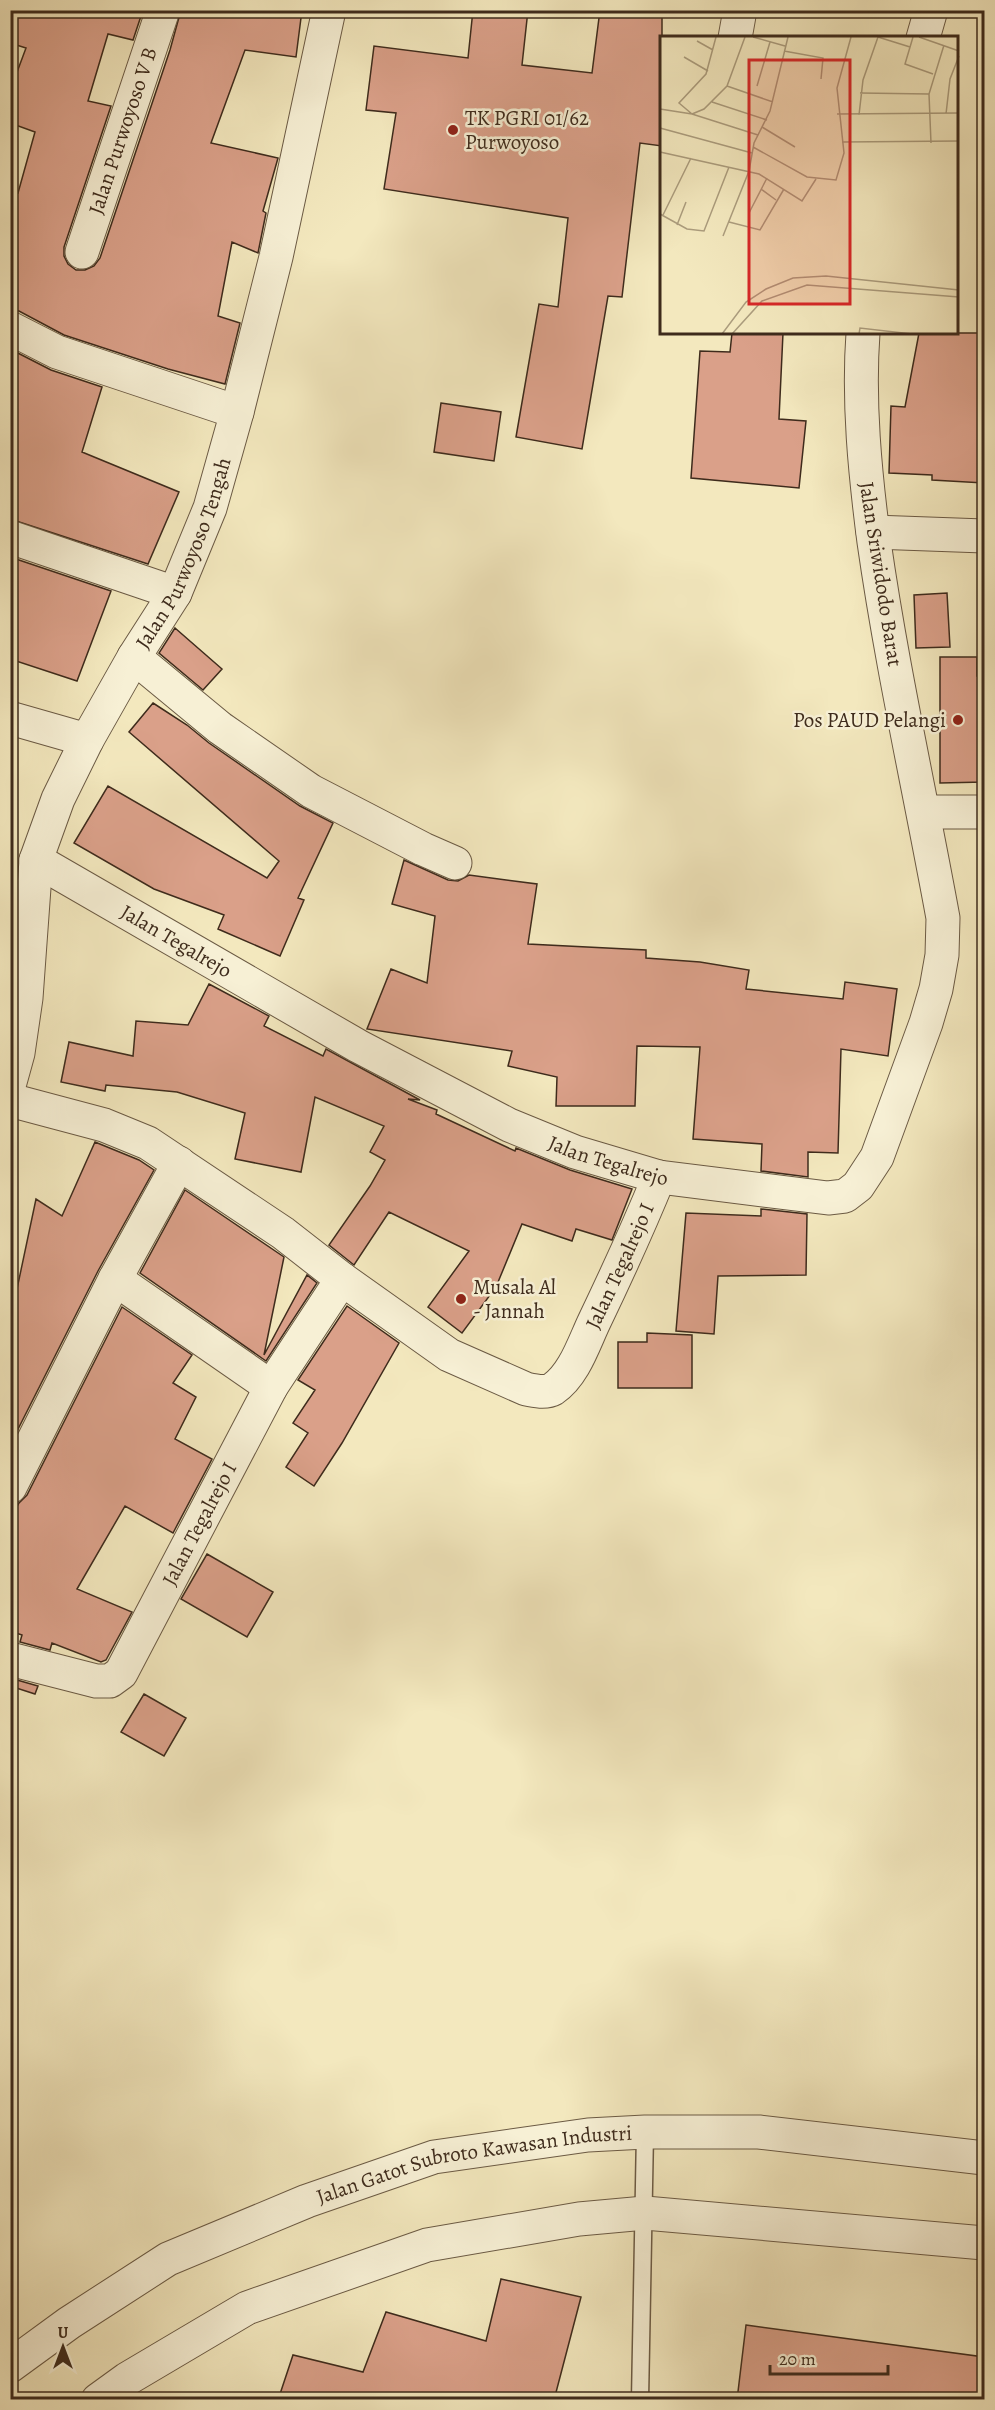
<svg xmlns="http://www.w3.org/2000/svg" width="995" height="2410" font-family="Alegreya,serif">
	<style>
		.building { fill: #daa089; stroke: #3e2b1c; stroke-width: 1.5 }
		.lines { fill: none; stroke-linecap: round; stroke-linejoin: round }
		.service-casing { stroke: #6b5a44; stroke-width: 19 }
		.minor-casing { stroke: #6b5a44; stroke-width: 35 }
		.tertiary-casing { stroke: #6b5a44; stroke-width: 35 }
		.service { stroke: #f7f0d5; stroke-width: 16 }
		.minor { stroke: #f7f0d5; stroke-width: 33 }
		.tertiary { stroke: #f7f0d5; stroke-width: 33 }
		.poi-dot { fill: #8f2418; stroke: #f7f0d5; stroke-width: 2 }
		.labels { text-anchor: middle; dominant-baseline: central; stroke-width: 5; stroke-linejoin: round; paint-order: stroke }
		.poi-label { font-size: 21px; fill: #3e2b1c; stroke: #f7f0d5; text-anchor: start }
		.street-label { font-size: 21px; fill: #3e2b1c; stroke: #f7f0d5 }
		.inset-road { fill: none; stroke: #ab9c7d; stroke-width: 1.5 }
		.view { fill: #d62828; fill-opacity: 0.15; stroke: #d62828; stroke-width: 3 }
		.inset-edge { fill: none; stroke: #3e2b1c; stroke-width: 3 }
	</style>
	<rect width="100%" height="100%" fill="#f3e8be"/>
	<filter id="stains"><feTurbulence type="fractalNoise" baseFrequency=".00333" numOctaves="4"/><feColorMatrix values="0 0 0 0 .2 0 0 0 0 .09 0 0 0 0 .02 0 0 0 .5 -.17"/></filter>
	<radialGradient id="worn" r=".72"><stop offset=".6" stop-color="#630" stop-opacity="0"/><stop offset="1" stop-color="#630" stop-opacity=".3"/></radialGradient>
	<!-- building -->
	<path class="building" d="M 10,10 L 143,10 L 133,40 L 108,34 L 88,101 L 111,106 L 64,247 L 64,256 L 68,264 L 76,270 L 85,270 L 94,266 L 100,258 L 170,50 L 181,10 L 302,10 L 296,57 L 245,50 L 211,143 L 278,158 L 263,211 L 266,213 L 258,253 L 232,242 L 218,316 L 240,323 L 225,384 L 168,369 L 64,335 L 19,311 L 10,310 L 10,190 L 18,193 L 35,132 L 10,123 L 10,91 L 26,48 L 10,43 Z
		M 473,10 L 528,10 L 522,65 L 592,73 L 600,10 L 662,10 L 662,146 L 640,143 L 622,297 L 608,296 L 582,449 L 516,437 L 539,304 L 558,307 L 568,218 L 384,189 L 396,113 L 366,110 L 374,46 L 468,58 Z
		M 732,333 L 783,333 L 779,419 L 806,421 L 799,488 L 691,478 L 700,351 L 730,352 Z
		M 919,333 L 984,333 L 984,483 L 932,480 L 932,475 L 889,473 L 891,406 L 905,407 Z
		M 10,349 L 51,370 L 102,387 L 82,452 L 179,492 L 148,564 L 10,519 Z
		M 441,403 L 501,412 L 494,461 L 434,452 Z
		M 10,557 L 111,591 L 77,681 L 10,659 Z
		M 947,593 L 950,647 L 916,648 L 914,595 Z
		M 175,628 L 222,669 L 203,690 L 159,653 Z
		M 940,657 L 977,657 L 977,676 L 984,676 L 984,782 L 940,783 Z
		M 153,703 L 187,725 L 209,743 L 300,806 L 333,823 L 298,898 L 304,900 L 280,956 L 218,929 L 224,915 L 154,889 L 74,843 L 108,786 L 267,878 L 279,861 L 129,732 Z
		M 404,860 L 448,880 L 458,881 L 469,875 L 537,884 L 528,944 L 646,950 L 646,958 L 700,962 L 749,970 L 746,989 L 843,999 L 845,982 L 897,989 L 888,1056 L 841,1049 L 838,1153 L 808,1152 L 808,1177 L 761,1171 L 762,1144 L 693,1139 L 700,1047 L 637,1046 L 635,1106 L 556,1106 L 557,1077 L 508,1066 L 512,1051 L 367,1029 L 391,969 L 427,983 L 435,916 L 392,904 Z
		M 209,984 L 269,1016 L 264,1026 L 323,1056 L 326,1049 L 420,1100 L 408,1099 L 437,1110 L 436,1114 L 515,1151 L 516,1148 L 570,1170 L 632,1189 L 612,1240 L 576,1229 L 572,1241 L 522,1224 L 496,1287 L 462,1333 L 428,1307 L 469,1251 L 389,1212 L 354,1265 L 329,1245 L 370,1186 L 385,1160 L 370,1152 L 384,1126 L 315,1097 L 301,1172 L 235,1159 L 245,1113 L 177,1092 L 106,1085 L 105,1091 L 61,1082 L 69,1042 L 133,1056 L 136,1021 L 188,1025 Z
		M 95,1142 L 139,1160 L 154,1170 L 98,1271 L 14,1437 L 10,1435 L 10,1288 L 17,1289 L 36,1199 L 62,1216 Z
		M 185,1190 L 284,1257 L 264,1355 L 307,1275 L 317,1283 L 266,1361 L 140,1273 Z
		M 761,1209 L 807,1214 L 806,1275 L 718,1276 L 714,1334 L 676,1331 L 686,1213 L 761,1216 Z
		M 347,1306 L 399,1343 L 342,1443 L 314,1486 L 286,1467 L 308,1433 L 293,1423 L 315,1390 L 298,1380 Z
		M 122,1307 L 192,1355 L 173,1383 L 196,1397 L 175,1439 L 212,1459 L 173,1533 L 125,1506 L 77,1589 L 132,1612 L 106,1660 L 101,1662 L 52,1643 L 50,1650 L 20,1642 L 22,1635 L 10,1631 L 10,1519 L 19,1503 L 27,1495 Z
		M 647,1333 L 692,1335 L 692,1388 L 618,1388 L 618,1342 L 647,1342 Z
		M 207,1554 L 273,1592 L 247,1637 L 181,1599 Z
		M 10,1678 L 38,1686 L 35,1694 L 10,1686 Z
		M 144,1694 L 186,1718 L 164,1756 L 121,1732 Z
		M 501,2279 L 581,2297 L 554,2400 L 278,2400 L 293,2355 L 363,2372 L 386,2312 L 486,2341 Z
		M 746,2325 L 984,2357 L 984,2400 L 737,2400 Z"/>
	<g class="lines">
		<defs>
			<path id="service" d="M 640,2400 L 645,2132"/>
			<g id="minor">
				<path d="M 735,38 L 740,10"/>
				<path d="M 923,38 L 931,10"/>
				<path id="s1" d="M 82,252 L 163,10"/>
				<path d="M 10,328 L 57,352 L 237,412"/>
				<path d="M 873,532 L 984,536"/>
				<path d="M 10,537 L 175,593"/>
				<path d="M 134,657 L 220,728 L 311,791 L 423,849 L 455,863"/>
				<path d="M 10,718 L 87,740"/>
				<path d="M 924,812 L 984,812"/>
				<path id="s2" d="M 36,860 L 358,1046 L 509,1125 L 575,1152 L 659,1177 L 828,1198 L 845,1196 L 858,1186 L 877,1157 L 926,1023 L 936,989 L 942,955 L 943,918 C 920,792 892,668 874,542 C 865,473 858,402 863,333"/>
				<path id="s3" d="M 10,1082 L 18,1053 L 26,998 L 36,860 L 58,799 L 87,740 L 134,657 L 175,593 L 210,508 L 237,412 L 276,257 L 329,10"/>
				<path id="s4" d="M 10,1100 L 104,1125 L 148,1143 L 283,1233 L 342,1279 L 449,1355 L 526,1389 C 535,1391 546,1393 553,1389 C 574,1375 584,1343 594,1322 C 617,1274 639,1226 659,1177"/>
				<path d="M 115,1279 L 271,1387"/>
				<path d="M 10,1487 L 115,1279 L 179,1163"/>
				<path id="s5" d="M 10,1659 L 96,1681 L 110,1681 L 121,1673 L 271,1387 L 342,1279"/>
			</g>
			<g id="tertiary">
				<path id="s6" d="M 10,2366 L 69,2323 L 168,2259 L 307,2201 L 434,2157 L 588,2135 L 645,2132 L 759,2132 L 984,2158"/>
				<path d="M 98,2400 L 127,2379 L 247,2308 L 427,2245 L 579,2219 L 645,2213 L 984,2243"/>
			</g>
		</defs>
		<!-- service casing -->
		<use href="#service" class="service-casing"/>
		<!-- minor casing -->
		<use href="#minor" class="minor-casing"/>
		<!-- tertiary casing -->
		<use href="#tertiary" class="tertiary-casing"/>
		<!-- service -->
		<use href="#service" class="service"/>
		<!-- minor -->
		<use href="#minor" class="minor"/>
		<!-- tertiary -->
		<use href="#tertiary" class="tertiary"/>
	</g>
	<!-- markers -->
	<g class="poi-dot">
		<circle cx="453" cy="130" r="6"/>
		<circle cx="958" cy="720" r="6"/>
		<circle cx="461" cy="1299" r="6"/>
	</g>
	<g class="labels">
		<!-- poi labels -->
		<g class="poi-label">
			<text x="465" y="118">TK PGRI 01/62<tspan x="465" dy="24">Purwoyoso</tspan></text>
			<text x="946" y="720" text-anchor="end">Pos PAUD Pelangi</text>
			<text x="473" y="1287">Musala Al<tspan x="473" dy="24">- Jannah</tspan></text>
		</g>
		<!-- street labels -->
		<g class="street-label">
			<text stroke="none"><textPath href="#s1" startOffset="128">Jalan Purwoyoso V B</textPath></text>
			<text stroke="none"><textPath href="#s3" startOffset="566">Jalan Purwoyoso Tengah</textPath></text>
			<text transform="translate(881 574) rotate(81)">Jalan Sriwidodo Barat</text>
			<text stroke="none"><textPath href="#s2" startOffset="162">Jalan Tegalrejo</textPath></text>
			<text stroke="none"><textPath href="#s2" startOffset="648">Jalan Tegalrejo</textPath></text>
			<text stroke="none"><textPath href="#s4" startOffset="766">Jalan Tegalrejo I</textPath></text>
			<text stroke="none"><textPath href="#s5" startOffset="285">Jalan Tegalrejo I</textPath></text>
			<text stroke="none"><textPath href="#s6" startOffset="514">Jalan Gatot Subroto Kawasan Industri</textPath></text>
		</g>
	</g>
	<!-- overview -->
	<g transform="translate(660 36)">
		<rect width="298" height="298" fill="#f3e8be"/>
		<path class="inset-road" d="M 93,1 L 125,10M 218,1 L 250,11M 253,1 L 245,28 L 273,38M 259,1 L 299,15M 37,5 L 53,14M 124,15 L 163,22 L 161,43M 24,21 L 48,35M 67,50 L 113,66M 97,50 L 110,6M 200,57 L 269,58M 52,66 L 107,84M 0,73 L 32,78 L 98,99M 32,78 L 44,73 L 67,50 L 85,1M 32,78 L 19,67 L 46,38 L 56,1M 177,78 L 299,77M 286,78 L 290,43 L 299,20M 199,79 L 203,44 L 218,1M 102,91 L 135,111M 0,92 L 92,117M 182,106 L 299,105M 271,107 L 269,58 L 284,9M 93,111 L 147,141 L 176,144 L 184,117 L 177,52 L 191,1M 0,116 L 99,138 L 142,165 L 156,143M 101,153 L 116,164M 89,177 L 107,142M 0,178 L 27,193 L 44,195 L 69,131M 3,179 L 31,122M 69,186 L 100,194 L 124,153M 17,189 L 26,166M 63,200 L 89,135 L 94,107 L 110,75 L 128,1M 62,298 L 86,266 L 106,253 L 133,242 L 166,240 L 299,254M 72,298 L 102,265 L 147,249 L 299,261M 199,298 L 200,292 L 252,298"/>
		<path class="view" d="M 89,24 L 190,24 L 190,268 L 89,268 Z"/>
		<rect width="298" height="298" class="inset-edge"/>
	</g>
	<!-- margin -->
	<rect width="995" height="2410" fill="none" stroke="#f3e8be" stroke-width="36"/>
	<rect x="12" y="12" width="971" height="2386" fill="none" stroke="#3e2b1c" stroke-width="3"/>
	<rect x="18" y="18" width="959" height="2374" fill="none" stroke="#3e2b1c" stroke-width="1.5"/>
	<!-- north arrow -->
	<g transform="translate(63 2347)" stroke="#f7f0d5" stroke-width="4.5" paint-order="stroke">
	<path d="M0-4.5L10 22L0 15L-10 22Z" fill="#3e2b1c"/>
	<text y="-9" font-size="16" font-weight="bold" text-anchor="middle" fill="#3e2b1c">U</text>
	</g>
	<!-- scale -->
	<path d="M770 2365v9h118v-9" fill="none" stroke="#3e2b1c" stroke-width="3"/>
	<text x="779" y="2365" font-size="18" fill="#3e2b1c" stroke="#f7f0d5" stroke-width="4.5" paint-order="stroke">20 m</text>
	<rect width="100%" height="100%" filter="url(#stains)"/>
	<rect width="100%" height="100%" fill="url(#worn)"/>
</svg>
